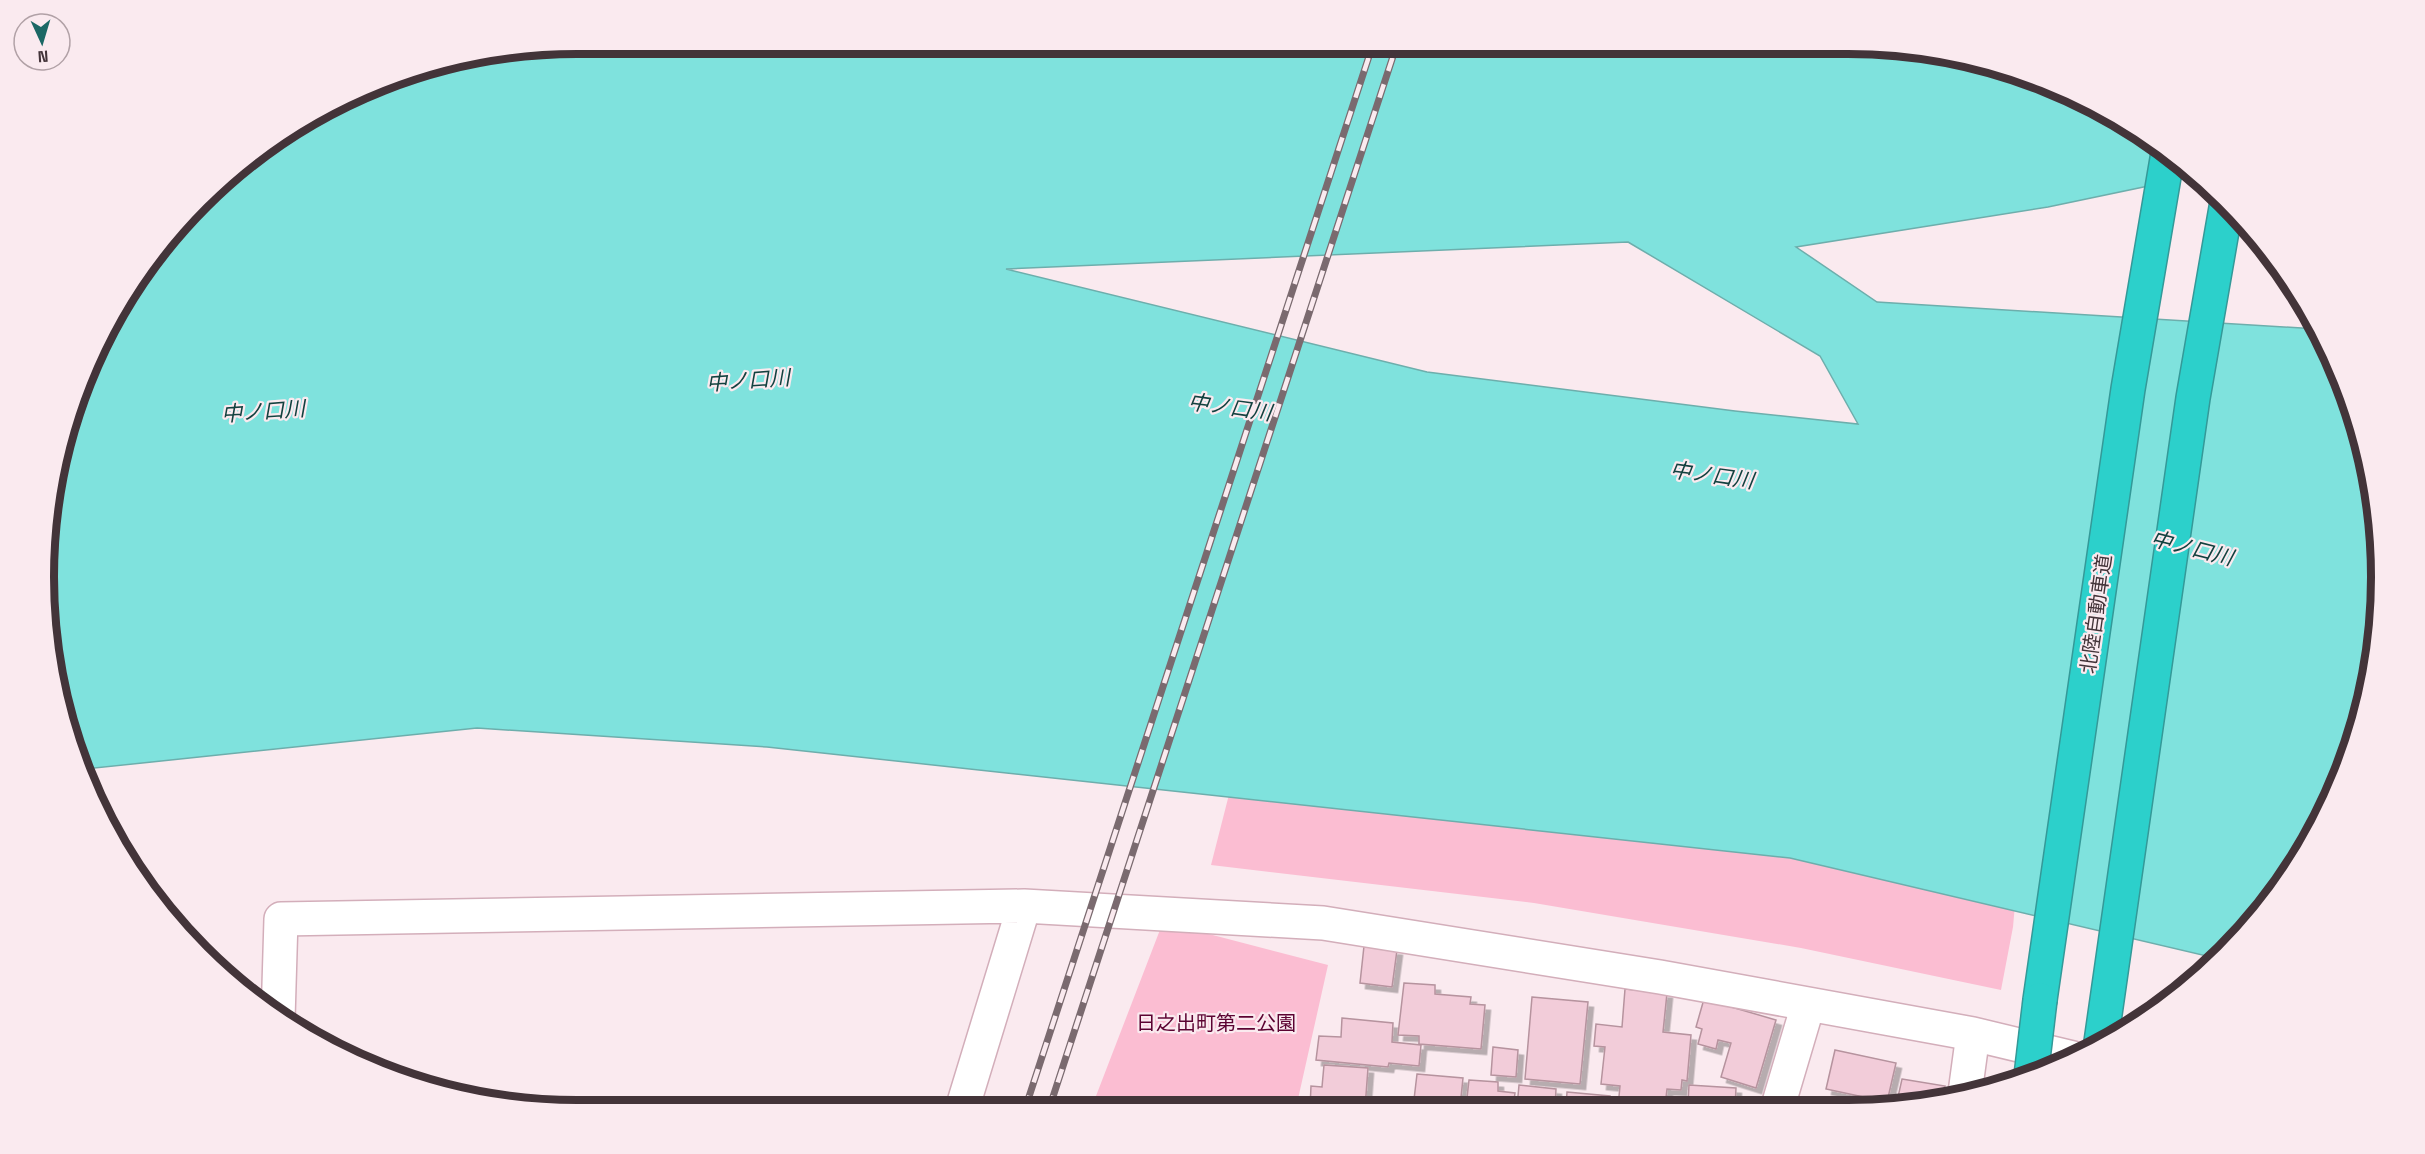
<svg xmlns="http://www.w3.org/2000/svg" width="2425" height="1154" font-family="'Space Grotesk','Noto Sans JP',sans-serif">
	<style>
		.green { fill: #fbbdd2 }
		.water { fill: #7fe2dd; stroke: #6daeac; stroke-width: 1.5; fill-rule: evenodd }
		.building { fill: #f2ccd9; stroke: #b6939e; stroke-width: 1.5; filter: url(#shadow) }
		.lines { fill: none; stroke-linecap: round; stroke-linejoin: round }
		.street-casing { stroke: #d3aeba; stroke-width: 36 }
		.highway-casing { stroke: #349998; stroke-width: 36 }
		.street { stroke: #fff; stroke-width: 33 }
		.highway { stroke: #2cd0cb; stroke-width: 33 }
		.rail-casing { stroke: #7a6a6f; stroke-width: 7 }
		.rail { stroke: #faeaef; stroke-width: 4.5; stroke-dasharray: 14; stroke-linecap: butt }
		.highway-bridge-casing { stroke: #349998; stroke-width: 36; stroke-linecap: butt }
		.highway-bridge { stroke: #2cd0cb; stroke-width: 33 }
		.labels { text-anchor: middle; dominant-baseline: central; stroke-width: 4.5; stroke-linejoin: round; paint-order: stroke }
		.street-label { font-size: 20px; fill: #433439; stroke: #faeaef }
		.park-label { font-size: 20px; fill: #5c0332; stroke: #faeaef }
		.water-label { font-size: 21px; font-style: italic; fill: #12413f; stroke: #faeaef }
		.rim { fill: none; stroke: #433439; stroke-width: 8 }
	</style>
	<defs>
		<filter id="shadow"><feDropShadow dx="5.5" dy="5.5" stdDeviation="0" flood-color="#0004"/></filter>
	</defs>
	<rect width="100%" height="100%" fill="#faeaef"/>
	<!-- green -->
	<path class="green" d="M 1235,771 L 2017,882 L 2013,927 L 2001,990 L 1801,948 L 1534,903 L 1211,865 Z
		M 1163,922 L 1328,965 L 1296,1108 L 1091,1109 Z"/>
	<!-- water -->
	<path class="water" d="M 577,44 L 1848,44 L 1952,54 L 2052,84 L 2145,134 L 2196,176 L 2048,207 L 1796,247 L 1877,302 L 2317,329 L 2341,373 L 2371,473 L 2381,577 L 2371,681 L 2341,781 L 2271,902 L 2215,958 L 1790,858 L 767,747 L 477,728 L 85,769 L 48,647 L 54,473 L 84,373 L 133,281 L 252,154 L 405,72 ZM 1628,242 L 1820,356 L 1858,424 L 1735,411 L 1427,372 L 1006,269 Z"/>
	<!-- building -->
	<path class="building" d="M 1364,946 L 1397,950 L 1392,987 L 1360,983 Z
		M 1404,983 L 1435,985 L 1435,994 L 1471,997 L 1470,1004 L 1485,1005 L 1481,1049 L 1419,1044 L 1419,1036 L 1398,1035 Z
		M 1625,989 L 1667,993 L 1663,1032 L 1691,1035 L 1687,1081 L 1682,1080 L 1681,1090 L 1667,1089 L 1665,1106 L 1648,1104 L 1648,1107 L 1618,1107 L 1620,1086 L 1601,1084 L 1605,1047 L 1594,1046 L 1596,1024 L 1622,1027 Z
		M 1532,997 L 1588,1002 L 1580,1084 L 1525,1079 Z
		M 1704,999 L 1776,1020 L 1756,1088 L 1721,1077 L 1731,1043 L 1718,1040 L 1716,1049 L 1698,1044 L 1702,1029 L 1696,1027 Z
		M 1342,1018 L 1393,1023 L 1392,1042 L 1421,1045 L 1419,1066 L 1389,1063 L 1388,1067 L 1316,1060 L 1319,1036 L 1341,1037 Z
		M 1493,1047 L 1518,1050 L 1516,1077 L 1491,1075 Z
		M 1835,1050 L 1896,1063 L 1887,1102 L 1826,1089 Z
		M 1324,1065 L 1368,1068 L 1365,1108 L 1310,1108 L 1311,1086 L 1322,1087 Z
		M 1417,1074 L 1463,1078 L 1460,1107 L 1413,1108 Z
		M 1902,1079 L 1945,1086 L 1940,1100 L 1918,1106 L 1896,1106 Z
		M 1469,1080 L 1498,1082 L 1498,1091 L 1515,1093 L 1513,1107 L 1466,1107 Z
		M 1519,1085 L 1556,1089 L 1555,1107 L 1517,1107 Z
		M 1689,1085 L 1736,1088 L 1735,1107 L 1675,1107 L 1676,1102 L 1688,1103 Z
		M 1567,1092 L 1610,1096 L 1609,1107 L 1566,1107 Z"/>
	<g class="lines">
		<defs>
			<path id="street" d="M 1024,906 L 1323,923 L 1660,977 L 1973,1034
				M 278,1019 L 281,919 L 1024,906 L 962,1109
				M 1965,1093 L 1973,1034 L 2073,1058
				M 1778,1106 L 1808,1005"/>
			<path id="highway" d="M 2040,1000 L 2128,389 L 2168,153
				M 2101,1042 L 2193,398 L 2227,202"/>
		</defs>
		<!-- street casing -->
		<use href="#street" class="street-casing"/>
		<!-- highway casing -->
		<use href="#highway" class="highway-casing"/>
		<!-- street -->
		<use href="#street" class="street"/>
		<!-- highway -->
		<use href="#highway" class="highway"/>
		<defs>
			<path id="rail" d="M 1025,1109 L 1373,44
				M 1049,1109 L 1397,44"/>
		</defs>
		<!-- rail casing -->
		<use href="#rail" class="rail-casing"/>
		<!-- rail -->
		<use href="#rail" class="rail"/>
		<defs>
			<path id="highway-bridge" d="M 2031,1076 L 2040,1000"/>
		</defs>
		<!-- highway-bridge casing -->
		<use href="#highway-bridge" class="highway-bridge-casing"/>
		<!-- highway-bridge -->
		<use href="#highway-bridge" class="highway-bridge"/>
	</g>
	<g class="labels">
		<!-- street labels -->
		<g class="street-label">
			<text transform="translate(2096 614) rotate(-82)">北陸自動車道</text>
		</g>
		<!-- park labels -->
		<g class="park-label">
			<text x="1216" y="1023">日之出町第二公園</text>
		</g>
		<!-- water labels -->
		<g class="water-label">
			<text transform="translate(748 380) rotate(-4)">中ノ口川</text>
			<text transform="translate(1230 407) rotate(8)">中ノ口川</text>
			<text transform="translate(263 411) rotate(-4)">中ノ口川</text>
			<text transform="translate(1712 475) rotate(8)">中ノ口川</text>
			<text transform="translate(2192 548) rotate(14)">中ノ口川</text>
		</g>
	</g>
	<!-- crop -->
	<path d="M0 0H2425V1154H0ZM577 54H1848A523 523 0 0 1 2371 577V577A523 523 0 0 1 1848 1100H577A523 523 0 0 1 54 577V577A523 523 0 0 1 577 54Z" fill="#faeaef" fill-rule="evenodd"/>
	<path class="rim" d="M577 54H1848A523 523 0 0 1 2371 577V577A523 523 0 0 1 1848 1100H577A523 523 0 0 1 54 577V577A523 523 0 0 1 577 54Z"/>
	<!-- north arrow -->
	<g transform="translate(42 42) rotate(176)"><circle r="28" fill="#faeaef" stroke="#b1a1a6" stroke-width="1.5"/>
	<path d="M0-4.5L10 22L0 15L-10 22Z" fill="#1b6865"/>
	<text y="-9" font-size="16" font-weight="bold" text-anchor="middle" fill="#433439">N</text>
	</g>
</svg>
